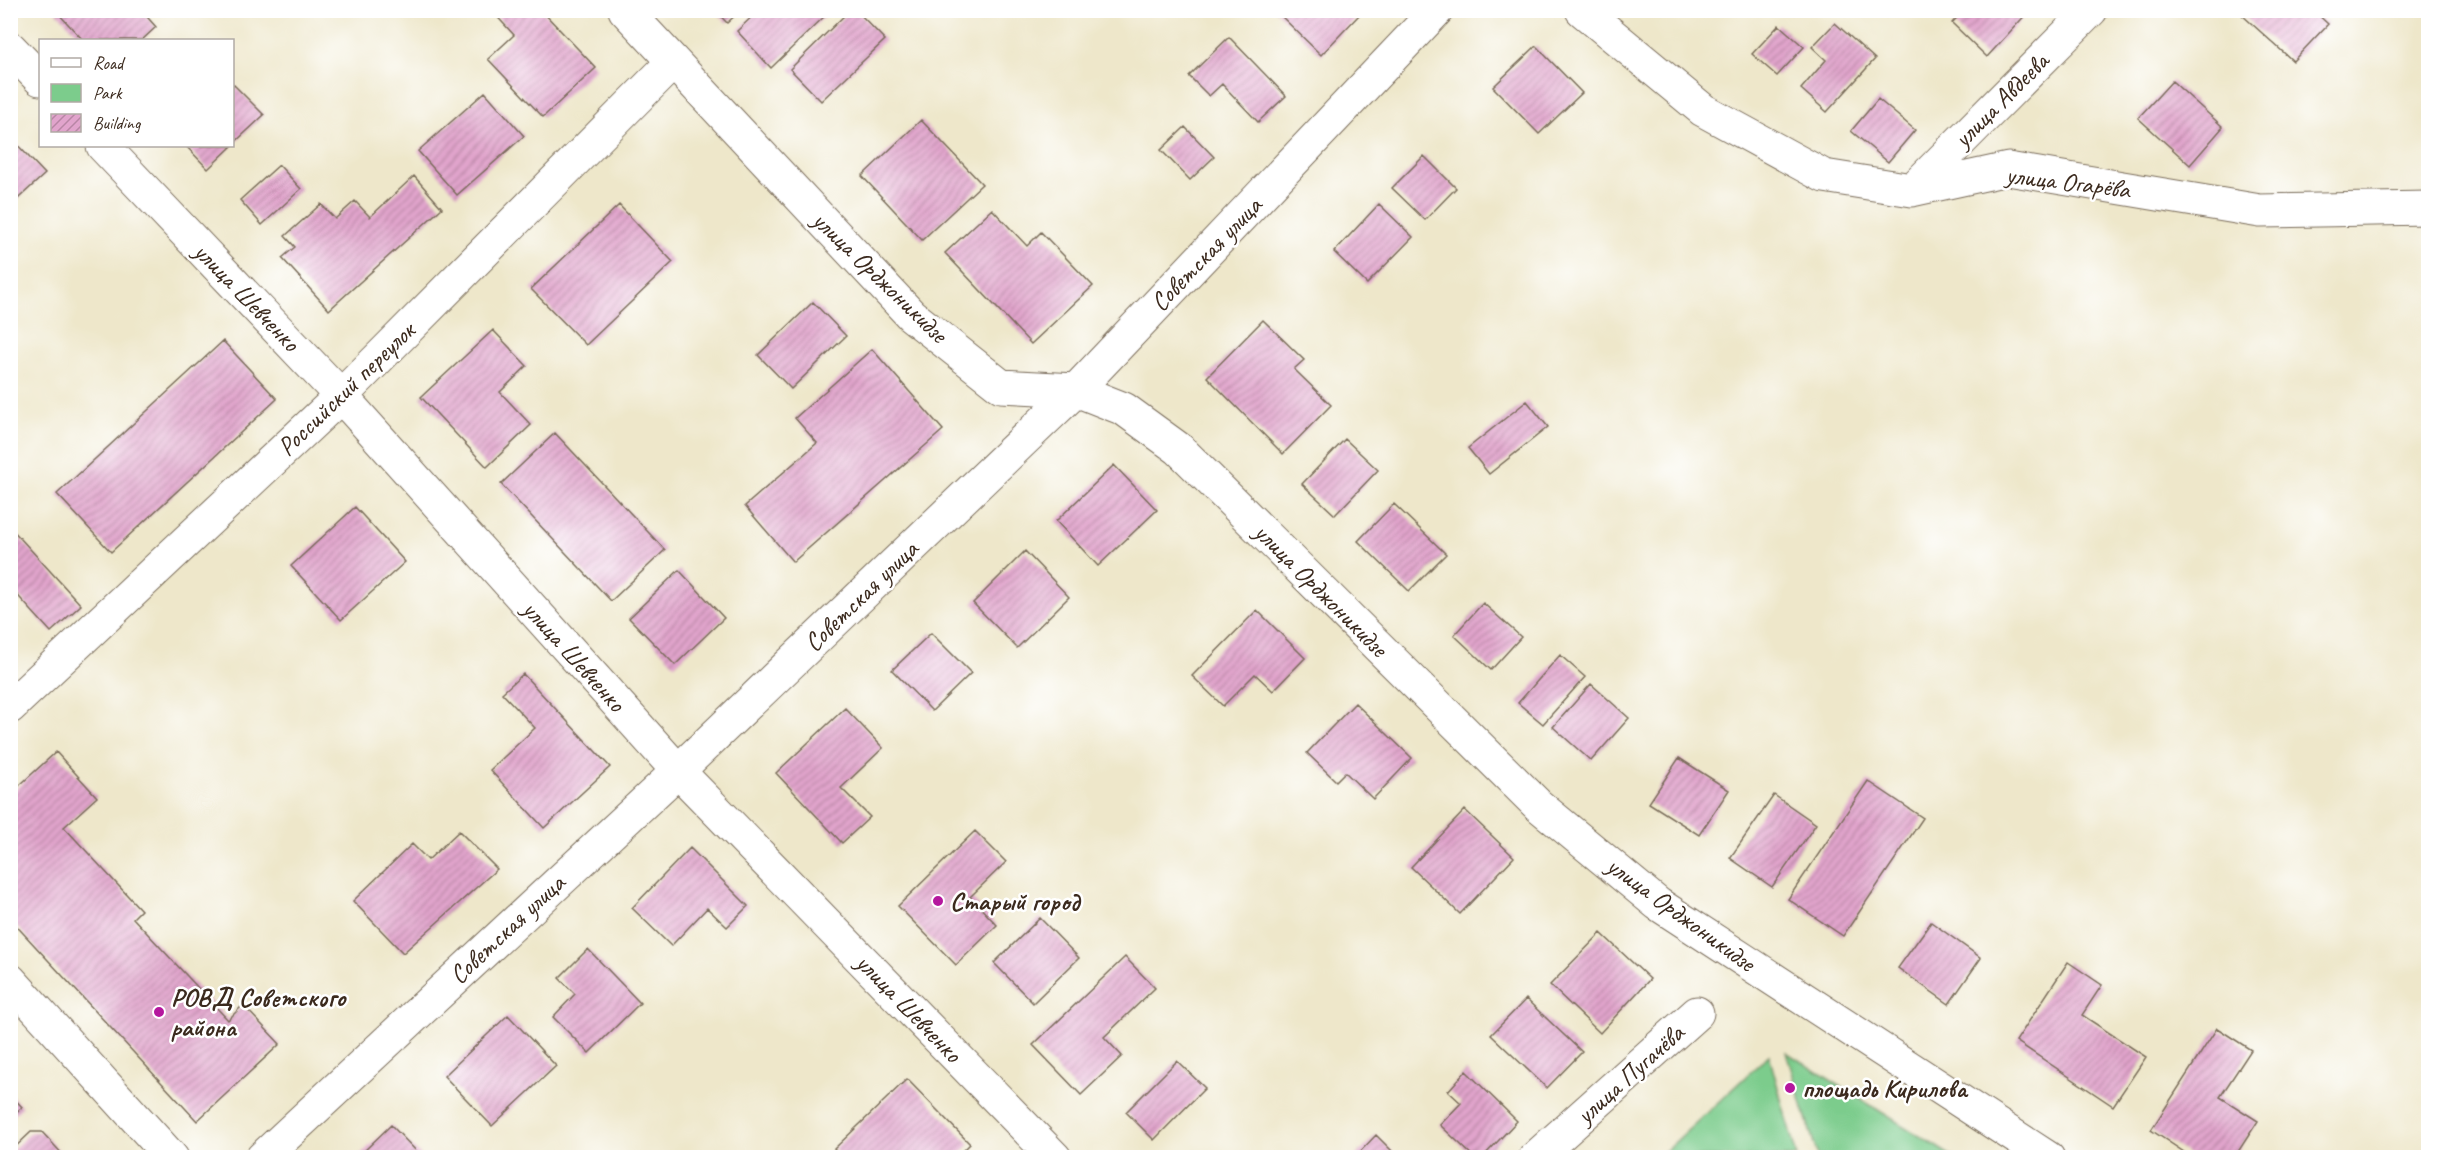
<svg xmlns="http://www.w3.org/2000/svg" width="2439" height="1168" font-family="Caveat,sans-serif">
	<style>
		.green { fill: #7ccc8c; stroke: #5c7b55; stroke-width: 1.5 }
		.building { fill: url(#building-hatch) }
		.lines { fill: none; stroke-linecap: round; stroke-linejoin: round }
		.minor-casing { stroke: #7a6c5a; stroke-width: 35 }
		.tertiary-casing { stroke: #7a6c5a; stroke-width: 35 }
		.primary-casing { stroke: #7a6c5a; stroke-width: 35 }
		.minor { stroke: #fff; stroke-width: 33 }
		.tertiary { stroke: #fff; stroke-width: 33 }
		.primary { stroke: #fff; stroke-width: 33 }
		.poi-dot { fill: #b5179e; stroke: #fff; stroke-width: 2 }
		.labels { text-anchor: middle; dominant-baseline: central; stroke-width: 5; stroke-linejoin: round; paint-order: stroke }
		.street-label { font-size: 26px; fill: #3b2a1e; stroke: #fff }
		.poi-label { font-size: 26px; font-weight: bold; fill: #3b2a1e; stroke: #fff; text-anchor: start }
	</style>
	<defs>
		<pattern id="building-hatch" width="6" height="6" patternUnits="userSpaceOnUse" patternTransform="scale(1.5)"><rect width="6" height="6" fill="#e1a4cc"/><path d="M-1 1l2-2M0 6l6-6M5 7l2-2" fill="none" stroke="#b886a5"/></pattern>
	</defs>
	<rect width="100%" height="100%" fill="#fff"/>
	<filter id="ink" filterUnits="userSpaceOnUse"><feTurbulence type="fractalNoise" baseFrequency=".0167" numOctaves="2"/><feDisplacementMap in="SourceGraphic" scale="12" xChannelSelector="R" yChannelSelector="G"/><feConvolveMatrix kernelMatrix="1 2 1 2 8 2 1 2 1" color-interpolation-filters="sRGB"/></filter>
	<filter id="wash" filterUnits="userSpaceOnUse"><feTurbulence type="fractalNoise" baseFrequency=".008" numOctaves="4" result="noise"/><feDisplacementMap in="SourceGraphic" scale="24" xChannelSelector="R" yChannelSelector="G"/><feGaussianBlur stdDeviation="1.35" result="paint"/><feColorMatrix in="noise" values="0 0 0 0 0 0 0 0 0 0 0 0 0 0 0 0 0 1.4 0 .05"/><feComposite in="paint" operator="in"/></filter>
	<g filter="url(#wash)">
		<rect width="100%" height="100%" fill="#eee7ca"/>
		<!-- green -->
		<path class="green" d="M 1786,1052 L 1953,1157 L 1818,1157 Z
			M 1769,1055 L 1797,1157 L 1659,1157 Z"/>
		<g id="blocks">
			<!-- building -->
			<path class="building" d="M 55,10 L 141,10 L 156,27 L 142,40 L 83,40 Z
				M 491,10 L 541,10 L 596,68 L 543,117 L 488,59 L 514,35 Z
				M 715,10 L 741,10 L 727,23 Z
				M 759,10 L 824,10 L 827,14 L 771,68 L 737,31 Z
				M 850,10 L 856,10 L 885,40 L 821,101 L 790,69 Z
				M 1275,10 L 1359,10 L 1361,13 L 1321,55 Z
				M 1964,10 L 2030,10 L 1987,57 L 1952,23 Z
				M 2245,10 L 2313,10 L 2328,24 L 2293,61 L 2241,14 Z
				M 1835,23 L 1875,59 L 1827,112 L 1801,89 L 1826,60 L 1812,47 Z
				M 1779,25 L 1804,47 L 1777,76 L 1752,54 Z
				M 1229,37 L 1286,96 L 1258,122 L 1222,84 L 1209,96 L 1189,76 Z
				M 1536,46 L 1582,93 L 1539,134 L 1493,87 Z
				M 2172,81 L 2223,127 L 2190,165 L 2138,118 Z
				M 232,83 L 264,115 L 232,145 Z
				M 485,92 L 524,136 L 457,195 L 418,151 Z
				M 1878,99 L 1915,130 L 1888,162 L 1851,131 Z
				M 921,120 L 982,184 L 922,240 L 862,176 Z
				M 1185,127 L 1214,157 L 1190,180 L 1161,150 Z
				M 10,137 L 45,174 L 10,206 Z
				M 186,146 L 232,146 L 208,169 Z
				M 1424,156 L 1456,188 L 1425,220 L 1392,188 Z
				M 279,165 L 301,189 L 262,225 L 240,200 Z
				M 414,176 L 442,208 L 329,310 L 282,258 L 295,247 L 285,236 L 321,204 L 335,219 L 355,201 L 370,217 Z
				M 1379,204 L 1413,237 L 1367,284 L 1334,252 Z
				M 619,205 L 673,262 L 586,345 L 531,289 Z
				M 992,209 L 1027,246 L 1041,232 L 1093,286 L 1031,344 L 945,253 Z
				M 813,302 L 846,336 L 791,389 L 758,355 Z
				M 1263,320 L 1304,360 L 1294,369 L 1331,405 L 1283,454 L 1207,377 Z
				M 493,330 L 527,366 L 500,392 L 531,425 L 487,467 L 421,397 Z
				M 223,341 L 277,399 L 111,552 L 57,494 Z
				M 872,349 L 943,430 L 793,562 L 745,506 L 817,443 L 795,418 Z
				M 1527,401 L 1548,427 L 1489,474 L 1468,448 Z
				M 555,433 L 665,550 L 611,601 L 501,484 Z
				M 1345,439 L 1378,470 L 1335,515 L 1302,484 Z
				M 1114,465 L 1157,510 L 1098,566 L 1056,521 Z
				M 1394,504 L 1446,554 L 1409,591 L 1358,541 Z
				M 355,507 L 405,562 L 341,620 L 291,566 Z
				M 10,527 L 81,605 L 51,632 L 10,587 Z
				M 1025,551 L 1069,597 L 1017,648 L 973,603 Z
				M 679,570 L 724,618 L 675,665 L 629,618 Z
				M 1483,603 L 1521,637 L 1491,670 L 1454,635 Z
				M 1257,610 L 1305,658 L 1273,691 L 1255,674 L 1223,706 L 1192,676 Z
				M 931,633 L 971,673 L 932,711 L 892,670 Z
				M 1560,655 L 1585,677 L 1543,724 L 1518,703 Z
				M 523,674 L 610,767 L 544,828 L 490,770 L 535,728 L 502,693 Z
				M 1591,684 L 1629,718 L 1591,761 L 1553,727 Z
				M 1355,703 L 1412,758 L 1373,799 L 1345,772 L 1336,781 L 1307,753 Z
				M 845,708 L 883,748 L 841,788 L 870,817 L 842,843 L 776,773 Z
				M 56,752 L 97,797 L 64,827 L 141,910 L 133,918 L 228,1020 L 243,1005 L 280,1044 L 197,1121 L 10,919 L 10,794 Z
				M 1679,758 L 1729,790 L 1699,835 L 1649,803 Z
				M 1868,781 L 1923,818 L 1843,936 L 1788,899 Z
				M 1774,795 L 1816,824 L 1772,887 L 1730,858 Z
				M 1465,810 L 1514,857 L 1460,914 L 1411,867 Z
				M 459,831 L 497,869 L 403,953 L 353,901 L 412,844 L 428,860 Z
				M 975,831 L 1006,862 L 970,897 L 997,925 L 956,965 L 898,906 Z
				M 690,848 L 748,906 L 727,927 L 707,908 L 671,946 L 632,908 Z
				M 1040,918 L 1079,958 L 1033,1003 L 994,963 Z
				M 1931,922 L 1981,958 L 1949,1004 L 1898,968 Z
				M 1601,933 L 1650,979 L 1600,1033 L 1550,985 Z
				M 588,949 L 640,1003 L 589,1053 L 553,1017 L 575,994 L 559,978 Z
				M 1125,957 L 1155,988 L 1104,1037 L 1122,1056 L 1081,1095 L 1033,1045 Z
				M 2068,962 L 2102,985 L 2082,1015 L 2146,1057 L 2113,1106 L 2016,1041 Z
				M 1526,999 L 1582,1052 L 1547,1088 L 1491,1035 Z
				M 508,1015 L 556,1066 L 492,1126 L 444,1076 Z
				M 2217,1028 L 2251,1050 L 2220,1097 L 2258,1121 L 2234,1158 L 2193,1158 L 2151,1130 Z
				M 1177,1061 L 1205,1088 L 1154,1140 L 1126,1112 Z
				M 1466,1071 L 1517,1121 L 1482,1158 L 1475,1158 L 1440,1125 L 1461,1103 L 1448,1091 Z
				M 907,1079 L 970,1144 L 956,1158 L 842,1158 L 834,1149 Z
				M 10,1094 L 22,1107 L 10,1118 Z
				M 391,1125 L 423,1158 L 357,1158 Z
				M 31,1132 L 42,1132 L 66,1158 L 10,1158 L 10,1152 Z
				M 1376,1135 L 1399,1158 L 1354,1158 Z"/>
		</g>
	</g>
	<g filter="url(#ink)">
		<use href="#blocks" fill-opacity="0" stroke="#7a6c5a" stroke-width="1.5"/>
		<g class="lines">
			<defs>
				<path id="minor" d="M 1582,10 L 1703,110 L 1824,176 L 1912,190 L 2008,169 L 2260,211 L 2428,208
					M 10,48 L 40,79
					M 103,146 L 341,396 L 678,771 L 1055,1158
					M 1912,190 L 2091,10
					M 1076,390 L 1437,10
					M 10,707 L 341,396 L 672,63
					M 10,980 L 172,1158
					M 1535,1158 L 1697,1013"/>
				<path id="tertiary" d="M 262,1158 L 678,771 L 1076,390"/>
				<path id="primary" d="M 625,10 L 911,315 L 1001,386 L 1076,390 L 1124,409 L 1179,449 L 1538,805 L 1658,904 L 2048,1158"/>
			</defs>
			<!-- minor casing -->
			<use href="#minor" class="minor-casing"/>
			<!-- tertiary casing -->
			<use href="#tertiary" class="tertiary-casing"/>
			<!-- primary casing -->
			<use href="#primary" class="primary-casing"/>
			<!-- minor -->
			<use href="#minor" class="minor"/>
			<!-- tertiary -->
			<use href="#tertiary" class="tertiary"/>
			<!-- primary -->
			<use href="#primary" class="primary"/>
		</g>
	</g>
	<!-- markers -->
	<g class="poi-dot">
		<circle cx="938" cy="901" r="6"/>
		<circle cx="159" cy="1012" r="6"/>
		<circle cx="1790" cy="1088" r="6"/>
	</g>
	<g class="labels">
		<!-- street labels -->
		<g class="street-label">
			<text transform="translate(2001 100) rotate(-45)">улица Авдеева</text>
			<text transform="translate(2068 182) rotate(7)">улица Огарёва</text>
			<text transform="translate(1206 254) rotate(-46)">Советская улица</text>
			<text transform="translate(880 277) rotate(44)">улица Орджоникидзе</text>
			<text transform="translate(247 297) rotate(46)">улица Шевченко</text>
			<text transform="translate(346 389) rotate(-44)">Российский переулок</text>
			<text transform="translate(1321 590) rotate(45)">улица Орджоникидзе</text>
			<text transform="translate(861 596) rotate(-44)">Советская улица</text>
			<text transform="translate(574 656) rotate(48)">улица Шевченко</text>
			<text transform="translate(1681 914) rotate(36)">улица Орджоникидзе</text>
			<text transform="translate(507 929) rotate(-43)">Советская улица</text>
			<text transform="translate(909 1008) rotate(46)">улица Шевченко</text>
			<text transform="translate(1630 1074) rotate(-42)">улица Пугачёва</text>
		</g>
		<!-- poi labels -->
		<g class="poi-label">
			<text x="950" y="901">Старый город</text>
			<text x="171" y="997">РОВД Советского<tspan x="171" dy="30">района</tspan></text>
			<text x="1802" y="1088">площадь Кирилова</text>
		</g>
	</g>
	<!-- margin -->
	<rect width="2439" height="1168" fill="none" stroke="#fff" stroke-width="36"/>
	<!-- legend -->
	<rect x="39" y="39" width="195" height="108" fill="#ffffff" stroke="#b1aaa5" stroke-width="1.5"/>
	<rect x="51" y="58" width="30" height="9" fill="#ffffff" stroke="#b1aaa5" stroke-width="1.5"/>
	<text x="93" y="69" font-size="18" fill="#3b2a1e">Road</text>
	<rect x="51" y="84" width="30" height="18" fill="#7ccc8c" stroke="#b1aaa5" stroke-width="1.5"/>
	<text x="93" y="99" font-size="18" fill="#3b2a1e">Park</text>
	<rect x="51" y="114" width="30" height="18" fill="url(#building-hatch)" stroke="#b1aaa5" stroke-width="1.5"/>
	<text x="93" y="129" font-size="18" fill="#3b2a1e">Building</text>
</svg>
